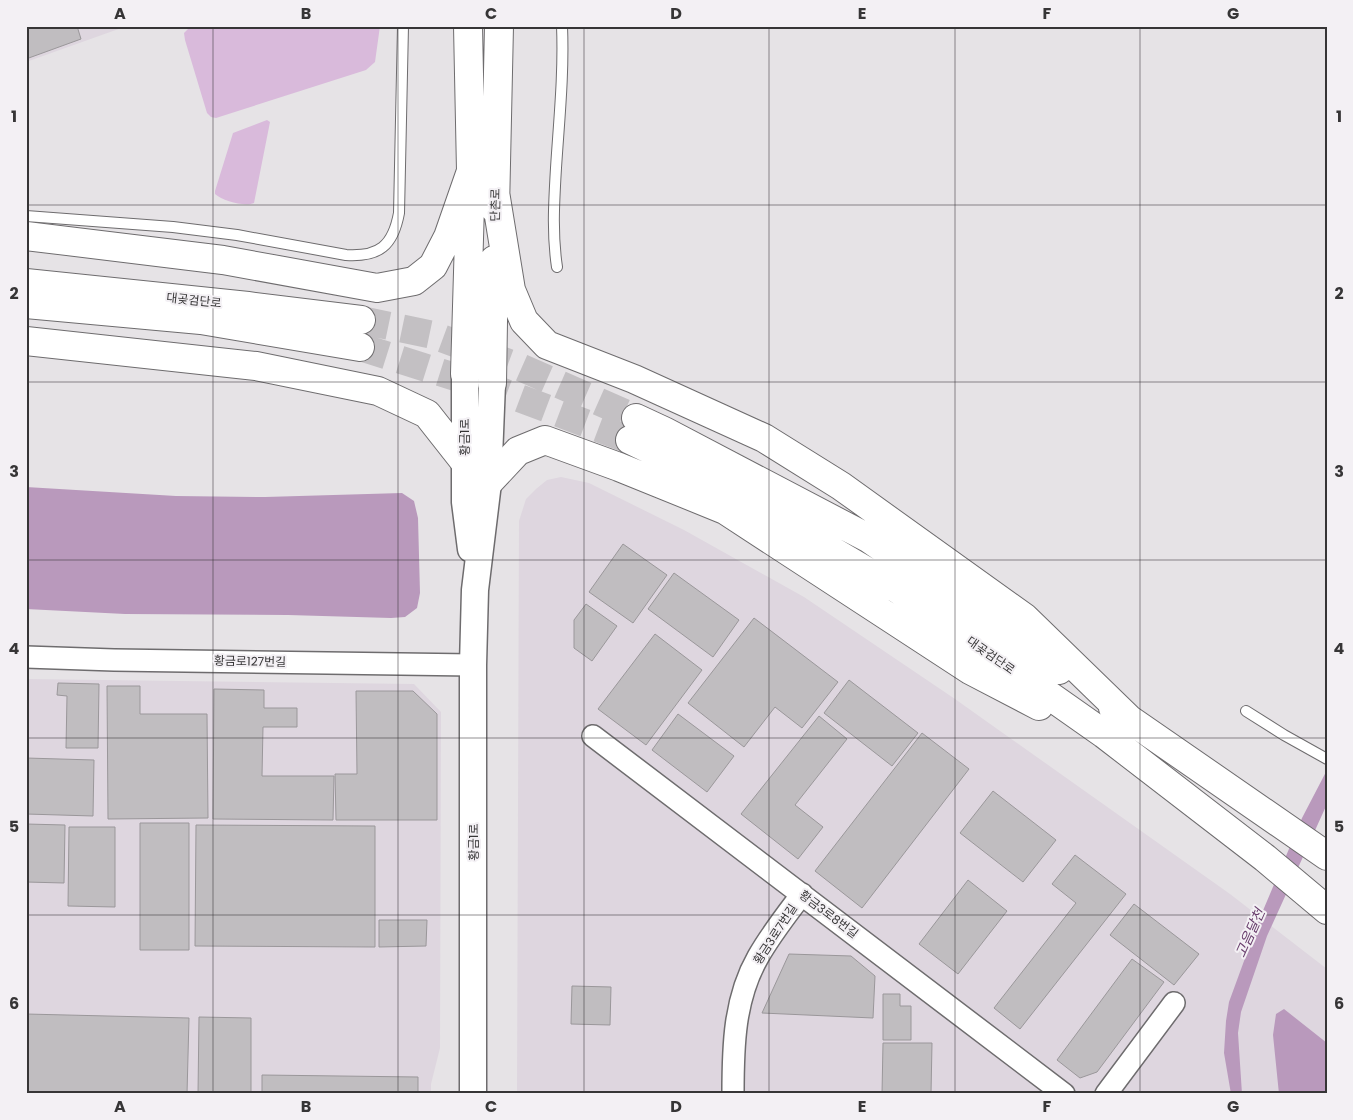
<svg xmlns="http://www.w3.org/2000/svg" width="1353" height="1120" font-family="Poppins,'Noto Sans KR',sans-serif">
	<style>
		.built { fill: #ded6df }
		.green { fill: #d9badb }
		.water { fill: #b999bc }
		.building { fill: #c0bdc0; stroke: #9a979a }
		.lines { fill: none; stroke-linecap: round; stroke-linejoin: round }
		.secondary-tunnel { stroke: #c3c0c3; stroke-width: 28; stroke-dasharray: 28 14; stroke-linecap: butt }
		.service-casing { stroke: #6e6c6e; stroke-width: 12 }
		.minor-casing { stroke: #6e6c6e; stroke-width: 24 }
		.tertiary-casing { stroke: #6e6c6e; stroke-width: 29 }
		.secondary-casing { stroke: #6e6c6e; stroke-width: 30 }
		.service { stroke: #fff; stroke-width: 10 }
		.minor { stroke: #fff; stroke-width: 21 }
		.tertiary { stroke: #fff; stroke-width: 26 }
		.secondary { stroke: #fff; stroke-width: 28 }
		.grid { fill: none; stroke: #363536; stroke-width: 1; stroke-opacity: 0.55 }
		.labels { text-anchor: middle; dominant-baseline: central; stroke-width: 4; stroke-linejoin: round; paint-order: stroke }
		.street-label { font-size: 12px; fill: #363536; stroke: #f3f0f4 }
		.water-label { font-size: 14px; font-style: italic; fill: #673c6b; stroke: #f3f0f4 }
		.neatline { fill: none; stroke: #363536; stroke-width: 2 }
		.grid-label { font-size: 16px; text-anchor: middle; font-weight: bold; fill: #363536 }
	</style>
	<rect width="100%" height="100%" fill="#e6e3e6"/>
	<!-- built -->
	<path class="built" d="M 26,26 L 127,26 L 26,62 Z
		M 561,477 L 589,483 L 684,530 L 804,597 L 955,699 L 1230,894 L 1327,969 L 1327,1094 L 517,1094 L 519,521 L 526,499 L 536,489 L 547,480 Z
		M 26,679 L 414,684 L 441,712 L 440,1048 L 431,1084 L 431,1094 L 26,1094 Z"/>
	<!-- green -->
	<path class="green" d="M 196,26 L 380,26 L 375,62 L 366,70 L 216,118 L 211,117 L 207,113 L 185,40 L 184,33 L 188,29 Z
		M 267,120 L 270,122 L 254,203 C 245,207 223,201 215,194 L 215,191 L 233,133 Z"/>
	<!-- water -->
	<path class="water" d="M 26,487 L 176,496 L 265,497 L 402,493 L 414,501 L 418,518 L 420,593 L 417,608 L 405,617 L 391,618 L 288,615 L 125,614 L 26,609 Z
		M 1327,770 L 1327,804 L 1267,936 L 1241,1012 L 1238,1033 L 1242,1094 L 1231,1094 L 1224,1053 L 1226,1021 L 1229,1002 L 1259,920 L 1302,818 Z
		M 1284,1009 L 1327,1043 L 1327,1094 L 1279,1094 L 1273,1035 L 1276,1014 Z"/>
	<!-- building -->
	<path class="building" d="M 26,26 L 77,26 L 81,39 L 26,59 Z
		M 623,544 L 667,575 L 633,623 L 589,592 Z
		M 674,573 L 739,620 L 713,657 L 648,609 Z
		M 586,604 L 617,626 L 592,661 L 574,648 L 574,620 Z
		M 754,618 L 838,682 L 802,728 L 775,707 L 744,747 L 688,703 Z
		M 655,634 L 702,670 L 646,745 L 598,709 Z
		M 849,680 L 918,733 L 892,766 L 824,713 Z
		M 58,683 L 99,684 L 98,748 L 66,748 L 67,696 L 57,695 Z
		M 107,686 L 140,686 L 140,714 L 207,714 L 208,818 L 108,819 Z
		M 214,689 L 264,690 L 264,708 L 297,708 L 297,727 L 263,727 L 262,776 L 334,776 L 333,820 L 213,819 Z
		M 356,691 L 413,691 L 437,714 L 437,820 L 336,820 L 335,774 L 357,774 Z
		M 678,714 L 734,756 L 707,792 L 652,750 Z
		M 819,716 L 847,739 L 795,805 L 823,827 L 798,859 L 741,814 Z
		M 922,733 L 969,769 L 862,908 L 815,871 Z
		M 26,758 L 94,760 L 93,816 L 26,814 Z
		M 993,791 L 1056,840 L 1023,882 L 960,833 Z
		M 140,823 L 189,823 L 189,950 L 140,950 Z
		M 26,824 L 65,825 L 64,883 L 26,882 Z
		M 196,825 L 375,826 L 375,947 L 195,946 Z
		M 69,827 L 115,827 L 115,907 L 68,906 Z
		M 1075,855 L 1126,894 L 1020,1029 L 994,1008 L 1076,903 L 1052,884 Z
		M 968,880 L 1007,911 L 958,974 L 919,944 Z
		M 1134,904 L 1199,954 L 1174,985 L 1110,935 Z
		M 379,920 L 427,920 L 426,946 L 379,947 Z
		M 789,954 L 851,956 L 875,976 L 873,1018 L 762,1013 Z
		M 1132,959 L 1164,982 L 1097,1072 L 1080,1078 L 1057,1060 Z
		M 572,986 L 611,987 L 610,1025 L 571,1024 Z
		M 883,994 L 900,994 L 900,1006 L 911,1006 L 911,1040 L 883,1040 Z
		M 26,1014 L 189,1018 L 187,1094 L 26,1094 Z
		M 199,1017 L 251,1018 L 251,1094 L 198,1094 Z
		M 883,1043 L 932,1043 L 931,1094 L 882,1094 Z
		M 262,1075 L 418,1077 L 418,1094 L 262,1094 Z"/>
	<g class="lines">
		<!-- secondary-tunnel -->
		<path class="secondary-tunnel" d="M 361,320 L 433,335 L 520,367 L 636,418
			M 360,347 L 506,393 L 630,440"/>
		<defs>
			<path id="service" d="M 26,216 L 173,227 L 237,235 L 346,255 C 379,257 393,246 399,213 L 403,26
				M 557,267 C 552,234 554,202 556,168 C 559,121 564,73 562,26
				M 1246,711 L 1284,735 L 1327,759"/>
			<path id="minor" d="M 26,657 L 114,660 L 473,665
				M 593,736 L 1064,1094
				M 733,1094 C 733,1046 734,999 758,957 C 771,934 787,914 802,894
				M 1106,1094 L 1174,1003"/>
			<path id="tertiary" d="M 465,374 L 465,502 L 471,549
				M 473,1094 L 473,665 L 475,590 L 488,483 L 492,383"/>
			<path id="secondary" d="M 495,192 L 511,290 L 524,321 L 547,345 L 634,379 L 764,438 L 841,486 L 1025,618 L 1129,719
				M 495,209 L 499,26
				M 26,236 L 223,260 L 377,288 L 414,281 L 433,266 L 448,237 L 471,171
				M 26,283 L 248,306 L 361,320
				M 26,304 L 201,320 L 360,347
				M 26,341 L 256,366 L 378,391 L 427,414 L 464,461
				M 465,374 L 471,171 L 468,26
				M 492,383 L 494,260
				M 636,418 L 664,431 L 868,538 L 1059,670
				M 630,440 L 703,475 L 899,590 L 1104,734 L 1265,858 L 1327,910
				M 488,483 L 518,451 L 545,440 L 619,467 L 725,510 L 970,670 L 1039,706
				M 1113,708 L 1327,856"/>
		</defs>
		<!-- service casing -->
		<use href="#service" class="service-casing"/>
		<!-- minor casing -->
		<use href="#minor" class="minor-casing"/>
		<!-- tertiary casing -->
		<use href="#tertiary" class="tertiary-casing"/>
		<!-- secondary casing -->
		<use href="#secondary" class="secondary-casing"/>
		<!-- service -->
		<use href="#service" class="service"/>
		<!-- minor -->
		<use href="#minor" class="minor"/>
		<!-- tertiary -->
		<use href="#tertiary" class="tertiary"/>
		<!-- secondary -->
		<use href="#secondary" class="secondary"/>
	</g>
	<!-- grid -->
	<path class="grid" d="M 213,26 L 213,1094M 398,26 L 398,1094M 584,26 L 584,1094M 769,26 L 769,1094M 955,26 L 955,1094M 1140,26 L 1140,1094M 26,205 L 1327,205M 26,382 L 1327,382M 26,560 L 1327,560M 26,738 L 1327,738M 26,915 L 1327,915"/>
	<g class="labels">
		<!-- street labels -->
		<g class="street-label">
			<text transform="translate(495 205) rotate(-89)">단촌로</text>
			<text transform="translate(194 300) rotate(6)">대곶검단로</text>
			<text transform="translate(464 437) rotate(-90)">황금1로</text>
			<text transform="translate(991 655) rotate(35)">대곶검단로</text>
			<text transform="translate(250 661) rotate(1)">황금로127번길</text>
			<text transform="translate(473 842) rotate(-90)">황금1로</text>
			<text transform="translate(829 914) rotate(37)">황금3로8번길</text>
			<text transform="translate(775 934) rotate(-57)">황금3로7번길</text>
		</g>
		<!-- water labels -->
		<g class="water-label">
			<text transform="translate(1250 933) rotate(-66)">고음달천</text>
		</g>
	</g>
	<!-- border -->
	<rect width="1353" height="1120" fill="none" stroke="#f3f0f4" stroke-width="55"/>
	<rect x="28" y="28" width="1298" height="1064" class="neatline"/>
	<g class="grid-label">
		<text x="120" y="19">A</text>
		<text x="306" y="19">B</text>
		<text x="491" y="19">C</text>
		<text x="676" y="19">D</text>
		<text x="862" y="19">E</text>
		<text x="1047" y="19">F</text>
		<text x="1233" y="19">G</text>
		<text x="14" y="122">1</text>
		<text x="1339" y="122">1</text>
		<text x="14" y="299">2</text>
		<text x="1339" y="299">2</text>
		<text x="14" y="477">3</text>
		<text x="1339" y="477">3</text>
		<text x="14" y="654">4</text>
		<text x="1339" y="654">4</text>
		<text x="14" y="832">5</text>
		<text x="1339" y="832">5</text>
		<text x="14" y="1009">6</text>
		<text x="1339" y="1009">6</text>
		<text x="120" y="1112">A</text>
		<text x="306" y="1112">B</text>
		<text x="491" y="1112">C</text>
		<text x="676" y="1112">D</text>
		<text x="862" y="1112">E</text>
		<text x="1047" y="1112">F</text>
		<text x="1233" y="1112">G</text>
	</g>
</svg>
